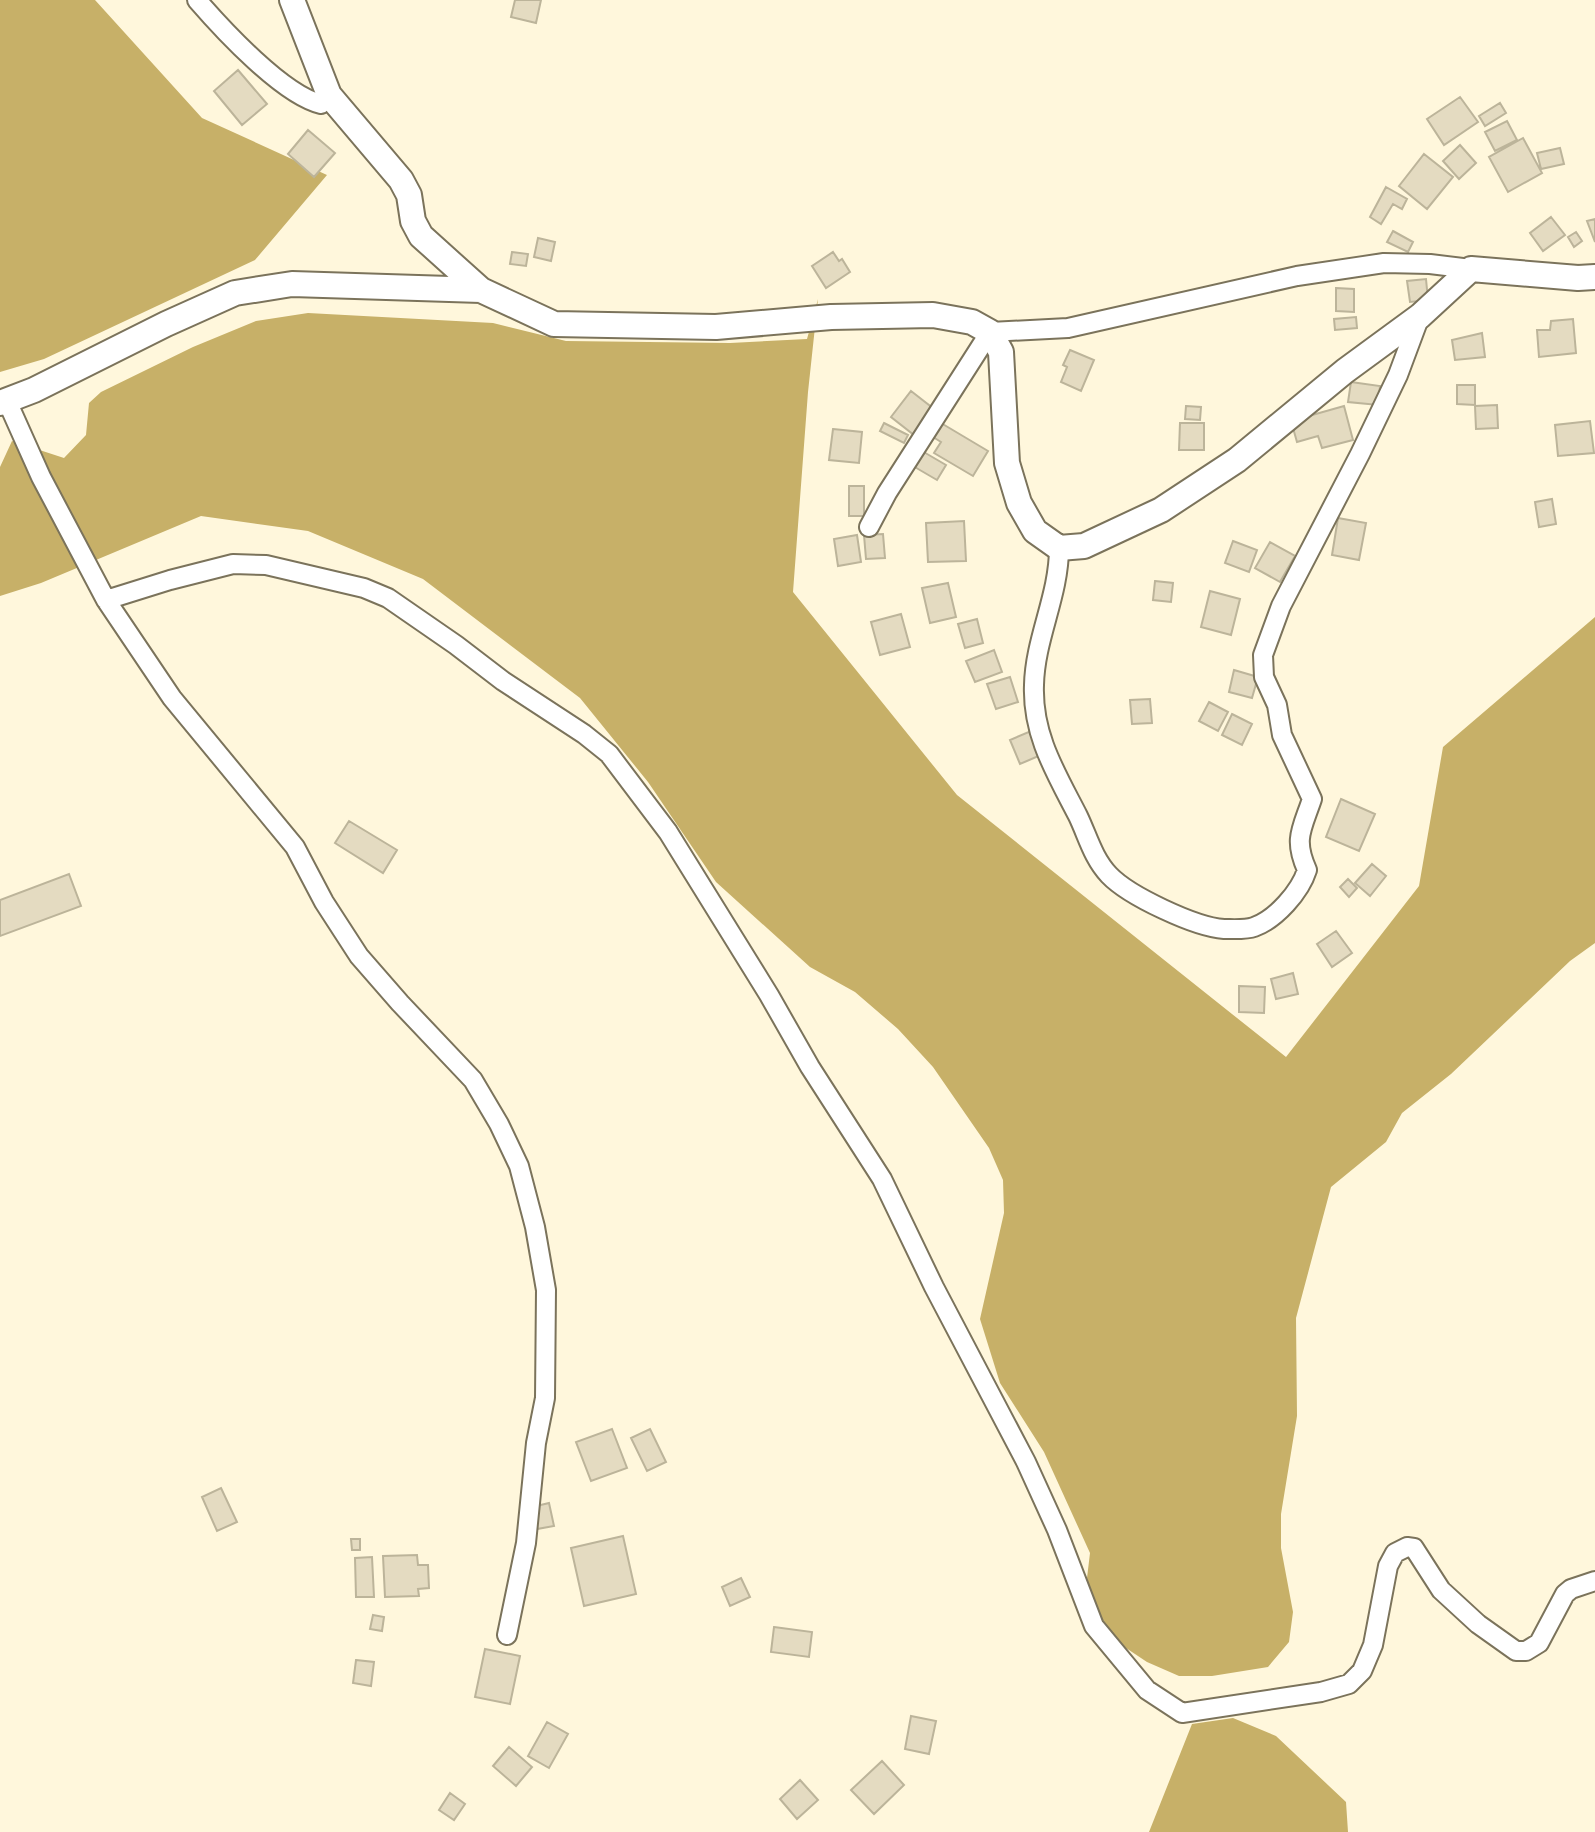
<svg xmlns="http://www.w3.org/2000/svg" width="1595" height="1832" font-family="'Fira Sans',sans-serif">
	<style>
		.forest { fill: #c7b068 }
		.building { fill: #e4dbc1; stroke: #bcb49a; stroke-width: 2 }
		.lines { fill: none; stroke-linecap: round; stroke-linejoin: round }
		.minor-casing { stroke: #7b735b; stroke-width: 22 }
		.tertiary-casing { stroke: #7b735b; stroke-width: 28 }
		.minor { stroke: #fff; stroke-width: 18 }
		.tertiary { stroke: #fff; stroke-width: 24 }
	</style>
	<rect width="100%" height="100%" fill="#fff7dc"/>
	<!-- forest -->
	<path class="forest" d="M 0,0 L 95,0 L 202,118 L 327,175 L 255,260 L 44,359 L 0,372 Z
		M 818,299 L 808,392 L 793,592 L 957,795 L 1286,1057 L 1419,886 L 1443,747 L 1595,617 L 1595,943 L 1570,961 L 1451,1074 L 1402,1113 L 1386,1142 L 1331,1187 L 1296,1318 L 1297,1416 L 1281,1514 L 1281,1548 L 1293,1612 L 1289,1642 L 1268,1667 L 1212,1676 L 1179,1676 L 1147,1662 L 1126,1648 L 1093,1611 L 1087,1578 L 1090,1553 L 1044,1452 L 1000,1383 L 980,1319 L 1004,1213 L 1003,1180 L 989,1148 L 933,1067 L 898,1029 L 855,992 L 810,967 L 716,882 L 648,782 L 580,698 L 423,579 L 308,531 L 201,516 L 41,583 L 0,596 L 0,467 L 12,441 L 64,458 L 86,435 L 89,403 L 101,392 L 193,347 L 256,321 L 308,313 L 493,323 L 566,341 L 730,343 L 807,339 Z
		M 1233,1718 L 1276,1736 L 1346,1802 L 1348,1832 L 1149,1832 L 1192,1724 Z"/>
	<!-- building -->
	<path class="building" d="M 515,0 L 541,0 L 536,23 L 511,17 Z
		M 238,70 L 267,104 L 242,125 L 214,91 Z
		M 1460,97 L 1478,122 L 1444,145 L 1427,119 Z
		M 1500,103 L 1506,113 L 1485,126 L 1479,116 Z
		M 1507,121 L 1517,140 L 1495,151 L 1485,132 Z
		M 308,130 L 335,153 L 314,177 L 288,154 Z
		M 1523,138 L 1542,173 L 1508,192 L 1489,157 Z
		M 1460,145 L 1476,163 L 1459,179 L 1443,161 Z
		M 1560,148 L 1564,164 L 1541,169 L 1537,153 Z
		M 1424,154 L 1453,177 L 1427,209 L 1399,186 Z
		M 1386,187 L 1407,199 L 1402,209 L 1393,204 L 1381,224 L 1370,217 Z
		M 1551,217 L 1565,235 L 1543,251 L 1530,233 Z
		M 1595,219 L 1595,242 L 1587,221 Z
		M 1393,231 L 1413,242 L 1408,252 L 1387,242 Z
		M 1576,232 L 1582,241 L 1574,247 L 1568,237 Z
		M 538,238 L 555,242 L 551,261 L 534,257 Z
		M 512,252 L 528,254 L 526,266 L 510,264 Z
		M 833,252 L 839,261 L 842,259 L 850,272 L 826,288 L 812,266 Z
		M 1426,279 L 1428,300 L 1410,302 L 1407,281 Z
		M 1336,288 L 1354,289 L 1354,312 L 1336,311 Z
		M 1356,317 L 1357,328 L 1335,330 L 1334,319 Z
		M 1573,319 L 1576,353 L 1539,357 L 1537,330 L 1550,330 L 1551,321 Z
		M 1482,333 L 1485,357 L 1455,360 L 1452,340 Z
		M 1070,350 L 1094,360 L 1081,391 L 1061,382 L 1067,367 L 1063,365 Z
		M 1351,382 L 1380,386 L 1378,405 L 1348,402 Z
		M 1457,385 L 1475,385 L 1475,405 L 1457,404 Z
		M 911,391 L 934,409 L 914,435 L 891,417 Z
		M 1497,405 L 1498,428 L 1476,429 L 1475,406 Z
		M 1186,406 L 1201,407 L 1200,420 L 1185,419 Z
		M 1344,406 L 1353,440 L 1322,448 L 1318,436 L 1297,442 L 1291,421 Z
		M 1590,421 L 1594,453 L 1558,456 L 1555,425 Z
		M 884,423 L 908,435 L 904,443 L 880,431 Z
		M 941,423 L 988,451 L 973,476 L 934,453 L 941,442 L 933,437 Z
		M 1180,423 L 1204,423 L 1204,450 L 1179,450 Z
		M 833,429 L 862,432 L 859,463 L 829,460 Z
		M 922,451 L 946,465 L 937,480 L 913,466 Z
		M 849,486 L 864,486 L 864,516 L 849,516 Z
		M 1552,499 L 1556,524 L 1539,527 L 1535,502 Z
		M 1338,518 L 1366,523 L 1359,560 L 1332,555 Z
		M 964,521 L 966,561 L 928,562 L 926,523 Z
		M 883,534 L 885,558 L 866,559 L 864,535 Z
		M 857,535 L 861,562 L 838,566 L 834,539 Z
		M 1233,541 L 1257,550 L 1249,572 L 1225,563 Z
		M 1270,542 L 1295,556 L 1280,582 L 1255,568 Z
		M 1155,581 L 1173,583 L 1171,602 L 1153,600 Z
		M 948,583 L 956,617 L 930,623 L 922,588 Z
		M 1210,591 L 1240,599 L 1231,635 L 1201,627 Z
		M 901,614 L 910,647 L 880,655 L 871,622 Z
		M 977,619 L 983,643 L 965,648 L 958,624 Z
		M 994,650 L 1002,672 L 975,682 L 966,661 Z
		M 1234,670 L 1258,677 L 1252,698 L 1229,692 Z
		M 1010,677 L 1018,702 L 996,709 L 987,684 Z
		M 1150,699 L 1152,723 L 1132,724 L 1130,700 Z
		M 1209,702 L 1228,712 L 1218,731 L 1199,721 Z
		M 1232,714 L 1252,724 L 1242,745 L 1222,735 Z
		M 1031,731 L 1041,755 L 1020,764 L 1010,740 Z
		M 1341,799 L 1375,814 L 1359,851 L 1326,837 Z
		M 349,821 L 397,850 L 383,873 L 335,843 Z
		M 1372,864 L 1386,876 L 1370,896 L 1355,883 Z
		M 69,874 L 81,906 L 0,936 L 0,900 Z
		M 1348,879 L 1357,888 L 1349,897 L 1340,887 Z
		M 1336,931 L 1352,953 L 1332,967 L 1317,944 Z
		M 1293,973 L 1298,994 L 1276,999 L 1271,979 Z
		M 1239,986 L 1265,987 L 1264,1013 L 1239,1012 Z
		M 612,1429 L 627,1468 L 591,1481 L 576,1442 Z
		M 650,1429 L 666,1462 L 647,1471 L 631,1438 Z
		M 221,1488 L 237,1522 L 217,1531 L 202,1497 Z
		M 549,1503 L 554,1526 L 537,1529 L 532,1507 Z
		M 623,1536 L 636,1594 L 584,1606 L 571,1548 Z
		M 351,1539 L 360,1539 L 360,1550 L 352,1550 Z
		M 417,1555 L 418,1565 L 428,1565 L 429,1588 L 418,1589 L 419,1596 L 385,1597 L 383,1556 Z
		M 372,1557 L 374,1597 L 356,1597 L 355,1558 Z
		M 741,1578 L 750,1597 L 730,1606 L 722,1587 Z
		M 373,1615 L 384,1617 L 382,1631 L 370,1629 Z
		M 774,1627 L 812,1632 L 809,1657 L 771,1652 Z
		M 485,1649 L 520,1656 L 510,1704 L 475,1697 Z
		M 356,1660 L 374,1662 L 371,1686 L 353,1683 Z
		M 911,1716 L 936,1721 L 929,1754 L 905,1749 Z
		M 547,1722 L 568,1734 L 549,1768 L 528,1756 Z
		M 509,1747 L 532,1767 L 516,1786 L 493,1766 Z
		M 882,1761 L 904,1785 L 874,1814 L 851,1790 Z
		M 800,1780 L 818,1800 L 797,1819 L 780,1799 Z
		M 450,1793 L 465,1804 L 454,1820 L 439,1810 Z"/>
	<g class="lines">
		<defs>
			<path id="minor" d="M 197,0 C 223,30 283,95 321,104 L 329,95
				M 7,401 L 41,477 L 106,600 L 172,698 L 295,847 L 324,902 L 359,956 L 400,1003 L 473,1080 L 499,1124 L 519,1166 L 535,1227 L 546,1290 L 545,1398 L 536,1443 L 526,1543 L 507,1635
				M 869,527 L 887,493 L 990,332 L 1068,328 L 1297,276 L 1384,263 L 1430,264 L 1471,269
				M 1059,548 C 1059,596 1035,638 1034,685 C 1032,735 1056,773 1078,816 C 1088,837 1093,858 1109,875 C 1129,896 1195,927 1224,929 C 1233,929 1246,930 1254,927 C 1276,919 1300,892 1307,870 C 1293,839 1302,829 1312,799 L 1282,735 L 1277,705 L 1264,677 L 1263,655 L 1281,606 L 1360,454 L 1398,375 L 1420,316
				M 106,600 L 170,580 L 233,564 L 266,565 L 364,588 L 388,598 L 456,645 L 503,681 L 584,734 L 609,754 L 668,832 L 769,995 L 810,1067 L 882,1179 L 934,1287 L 1026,1462 L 1057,1530 L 1094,1626 L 1147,1690 L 1182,1713 L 1321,1692 L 1349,1684 L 1362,1671 L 1373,1645 L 1388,1566 L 1395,1553 L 1407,1547 L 1414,1548 L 1441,1590 L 1478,1624 L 1516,1651 L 1526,1651 L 1539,1643 L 1565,1594 L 1571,1589 L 1595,1581"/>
			<path id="tertiary" d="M 292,0 L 329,95 L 401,180 L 409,195 L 413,221 L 421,236 L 481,290 L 554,324 L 716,327 L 831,317 L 933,315 L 972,322 L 990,332 L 1001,352 L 1007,463 L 1019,503 L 1035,531 L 1059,548 L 1084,546 L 1161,510 L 1237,460 L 1345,371 L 1420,316 L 1471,269 L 1578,278 L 1595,277
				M 0,403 L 34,390 L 166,324 L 235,293 L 292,284 L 481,290"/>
		</defs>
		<!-- minor casing -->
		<use href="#minor" class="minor-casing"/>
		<!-- tertiary casing -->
		<use href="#tertiary" class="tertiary-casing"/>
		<!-- minor -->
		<use href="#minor" class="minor"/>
		<!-- tertiary -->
		<use href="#tertiary" class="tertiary"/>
	</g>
</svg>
